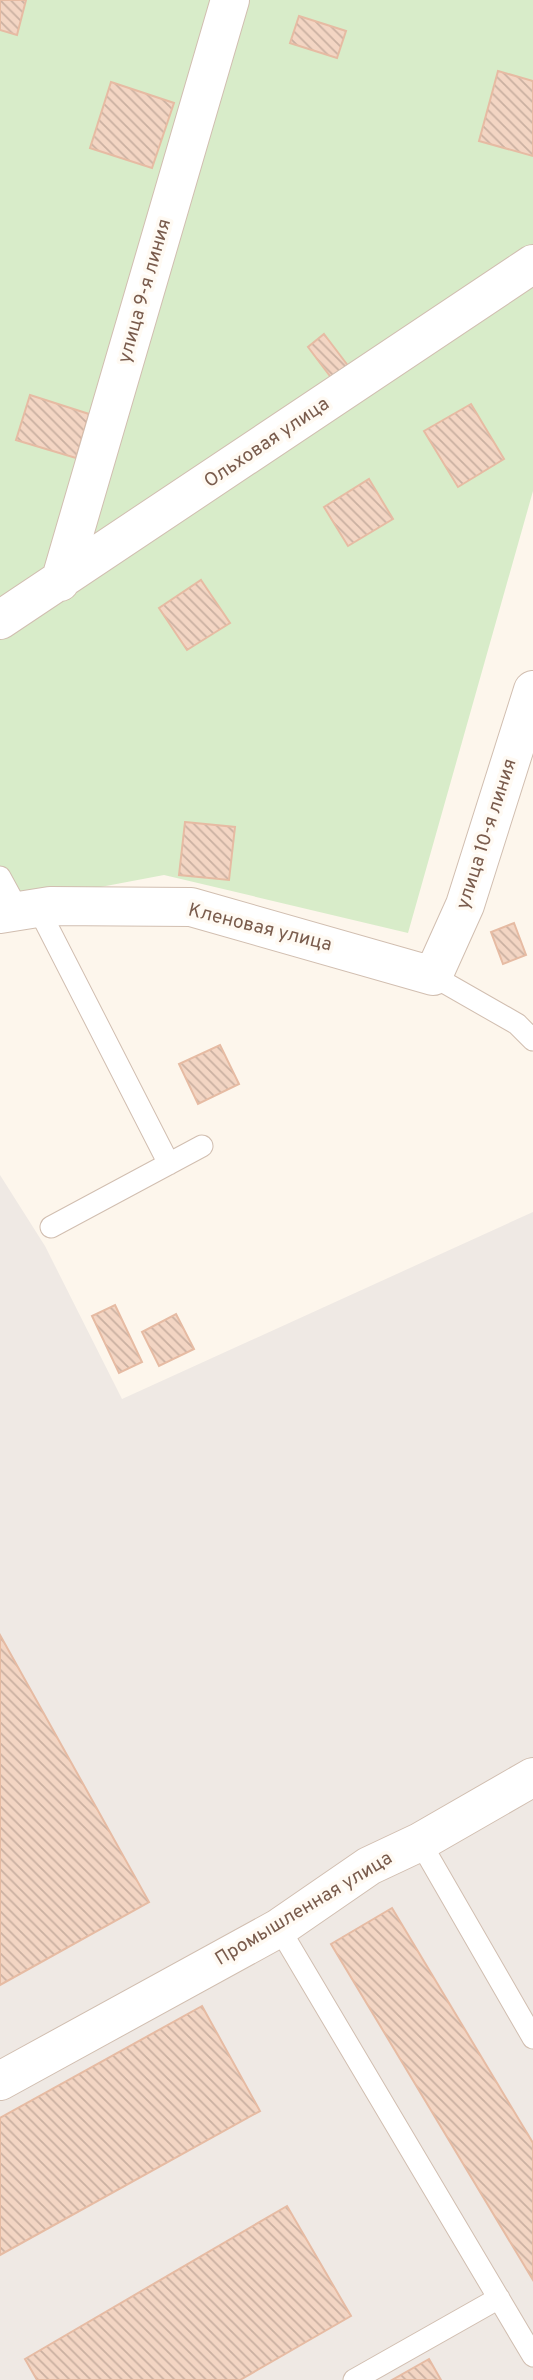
<svg xmlns="http://www.w3.org/2000/svg" width="533" height="2380" font-family="Overpass,sans-serif">
	<style>
		.industrial { fill: #efe9e4 }
		.garden { fill: #d8ecc9 }
		.building { fill: url(#building-back-hatch); stroke: #e6bba3; stroke-width: 2 }
		.lines { fill: none; stroke-linecap: round; stroke-linejoin: round }
		.lane-casing { stroke: #d1beb0; stroke-width: 23 }
		.street-casing { stroke: #d1beb0; stroke-width: 40 }
		.lane { stroke: #fff; stroke-width: 21 }
		.street { stroke: #fff; stroke-width: 38 }
		.labels { text-anchor: middle; dominant-baseline: central; stroke-width: 7; stroke-linejoin: round; paint-order: stroke }
		.street-label { font-size: 19px; fill: #7a5c4d; stroke: #fffaf3 }
	</style>
	<defs>
		<pattern id="building-back-hatch" width="6" height="6" patternUnits="userSpaceOnUse" patternTransform="scale(1.75)"><rect width="6" height="6" fill="#f3d5c3"/><path d="M-1 5l2 2M0 0l6 6M5-1l2 2" fill="none" stroke="#cab0a1"/></pattern>
	</defs>
	<rect width="100%" height="100%" fill="#fdf6ec"/>
	<!-- industrial -->
	<path class="industrial" d="M 0,1175 L 45,1246 L 122,1399 L 533,1212 L 533,2380 L 0,2380 Z"/>
	<!-- garden -->
	<path class="garden" d="M 0,0 L 533,0 L 533,491 L 408,933 L 164,875 L 0,906 Z"/>
	<!-- building -->
	<path class="building" d="M 0,0 L 26,0 L 17,35 L 0,30 Z
		M 299,16 L 346,31 L 337,58 L 290,43 Z
		M 498,71 L 533,81 L 533,156 L 479,141 Z
		M 111,82 L 174,103 L 152,168 L 90,148 Z
		M 324,334 L 349,367 L 333,380 L 308,347 Z
		M 30,395 L 89,414 L 76,458 L 16,440 Z
		M 471,404 L 504,459 L 458,487 L 424,431 Z
		M 369,479 L 393,519 L 348,546 L 324,507 Z
		M 201,580 L 230,623 L 187,650 L 159,608 Z
		M 185,822 L 235,827 L 229,880 L 179,875 Z
		M 514,923 L 526,955 L 503,964 L 491,932 Z
		M 220,1045 L 239,1084 L 198,1104 L 179,1064 Z
		M 115,1305 L 142,1362 L 119,1373 L 92,1316 Z
		M 176,1314 L 194,1349 L 159,1366 L 142,1332 Z
		M 0,1635 L 149,1902 L 0,1985 Z
		M 392,1908 L 533,2143 L 533,2280 L 331,1944 Z
		M 202,2006 L 260,2111 L 0,2255 L 0,2118 Z
		M 287,2206 L 351,2316 L 240,2380 L 37,2380 L 25,2359 Z
		M 429,2359 L 441,2380 L 392,2380 Z"/>
	<g class="lines">
		<defs>
			<path id="lane" d="M 0,877 L 18,910
				M 38,908 L 169,1164
				M 433,976 L 517,1024 L 533,1040
				M 51,1227 L 202,1146
				M 420,1842 L 533,2038
				M 279,1928 L 533,2356
				M 354,2380 L 499,2298"/>
			<path id="street" d="M 60,582 L 230,0
				M 0,620 L 533,264
				M 0,914 L 50,906 L 191,907 L 433,976 L 465,905 L 533,690
				M 0,2081 L 279,1928 L 369,1866 L 420,1842 L 533,1777"/>
		</defs>
		<!-- lane casing -->
		<use href="#lane" class="lane-casing"/>
		<!-- street casing -->
		<use href="#street" class="street-casing"/>
		<!-- lane -->
		<use href="#lane" class="lane"/>
		<!-- street -->
		<use href="#street" class="street"/>
	</g>
	<g class="labels">
		<!-- street labels -->
		<g class="street-label">
			<text transform="translate(145 291) rotate(-74)">улица 9-я линия</text>
			<text transform="translate(267 443) rotate(-34)">Ольховая улица</text>
			<text transform="translate(487 834) rotate(-72)">улица 10-я линия</text>
			<text transform="translate(260 928) rotate(14)">Кленовая улица</text>
			<text transform="translate(304 1909) rotate(-31)">Промышленная улица</text>
		</g>
	</g>
</svg>
